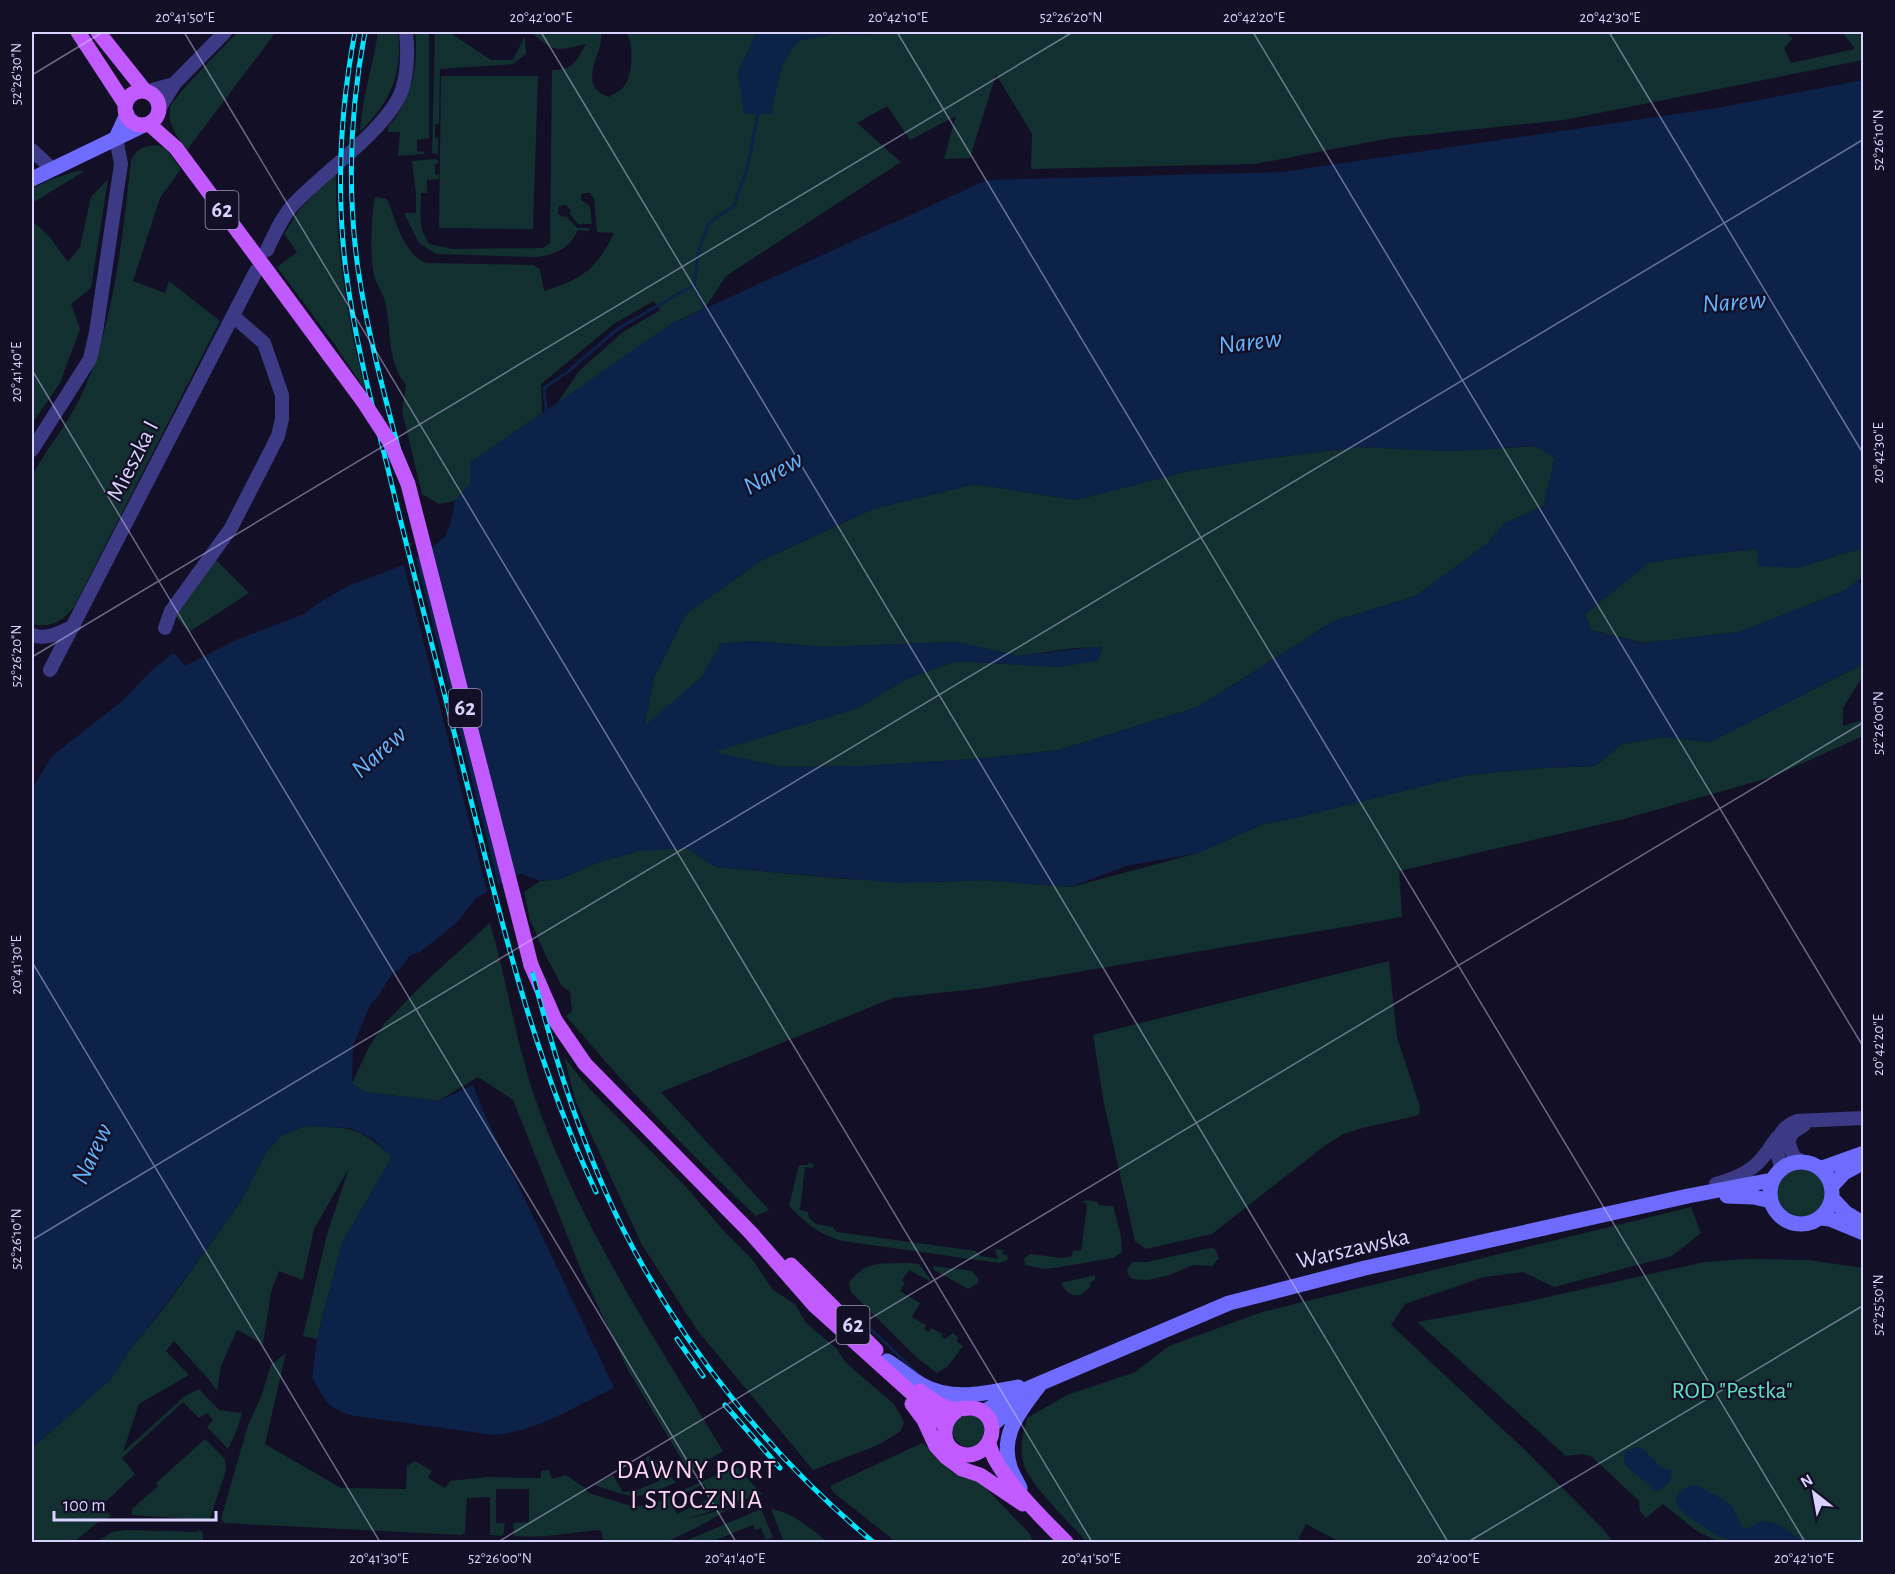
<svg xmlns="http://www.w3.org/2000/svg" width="1895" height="1574" font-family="'Alegreya Sans',sans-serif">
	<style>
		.green { fill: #12302f; fill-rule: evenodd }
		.water { fill: #0c2248; fill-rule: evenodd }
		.pier { fill: #130f26 }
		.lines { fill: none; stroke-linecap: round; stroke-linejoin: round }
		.stream { stroke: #0c2248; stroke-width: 3 }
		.street { stroke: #3d3a85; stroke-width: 14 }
		.secondary { stroke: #6f6bff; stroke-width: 15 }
		.primary { stroke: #c25bff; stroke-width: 15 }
		.rail-casing { stroke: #00e5ff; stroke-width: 5 }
		.rail { stroke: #130f26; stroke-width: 3; stroke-dasharray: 9; stroke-linecap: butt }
		.primary-bridge { stroke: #c25bff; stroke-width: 15 }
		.ticks { fill: none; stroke: #d9d4ff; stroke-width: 1.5; stroke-opacity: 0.45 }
		.labels { text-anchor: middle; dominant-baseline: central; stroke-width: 4.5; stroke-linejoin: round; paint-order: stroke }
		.shield { fill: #130f26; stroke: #9e99be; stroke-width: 1.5 }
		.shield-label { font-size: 22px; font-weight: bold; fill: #d9d4ff }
		.street-label { font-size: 24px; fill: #d9d4ff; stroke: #130f26 }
		.park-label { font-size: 24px; fill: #5fe0c0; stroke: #130f26 }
		.water-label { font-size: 26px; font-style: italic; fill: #62b6ff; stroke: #130f26 }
		.neighbourhood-label { font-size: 26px; letter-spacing: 1.5px; fill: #ffd6f0; stroke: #130f26 }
		.neatline { fill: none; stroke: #d9d4ff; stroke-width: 2 }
		.ticks-label { font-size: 15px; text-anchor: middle; fill: #d9d4ff }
	</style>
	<rect width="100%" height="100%" fill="#130f26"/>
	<!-- green -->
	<path class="green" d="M 238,32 L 276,32 L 187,150 C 178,138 167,124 170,108 C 173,97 226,44 238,32 Z
		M 378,32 L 398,32 C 403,74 390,103 360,132 C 362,98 373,66 378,32 Z
		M 415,32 L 429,32 L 429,138 L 417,140 L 417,151 L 424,152 L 424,154 L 398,156 L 400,132 L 388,132 L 388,127 C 411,100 419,67 415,32 Z
		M 435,32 L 449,32 L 491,60 L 513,60 L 525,36 L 526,54 L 513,64 L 440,69 L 439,124 L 435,124 L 435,137 L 438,138 L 438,154 L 432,153 Z
		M 531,32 L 603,32 L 601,33 C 605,51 574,86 609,97 C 613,94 622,90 625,85 C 633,73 634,43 626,32 L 757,32 L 738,72 L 745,114 L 770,114 L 782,65 L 797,41 L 833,34 L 866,35 L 896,32 L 1784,32 L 1793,38 L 1784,48 L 1791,63 L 1855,49 L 1842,32 L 1863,32 L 1863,60 L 1564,120 L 1391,138 L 1255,164 L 1031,169 L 1032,134 L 996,74 L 970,158 L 944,159 L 956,116 L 910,140 L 887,106 L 857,123 L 901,162 L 726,276 L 705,308 L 671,324 L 556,405 L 579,371 L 623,332 L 660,310 L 654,301 L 615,323 L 541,384 L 542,413 L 470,463 L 470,484 L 455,501 L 439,504 L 422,494 L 402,411 L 406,385 C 386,361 392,329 385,301 C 382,292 376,284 374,275 C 370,258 371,215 375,197 L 387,199 C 396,220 404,256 427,263 L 533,265 L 540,269 L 544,291 C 582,279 596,270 614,233 L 597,232 L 594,199 L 590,193 L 582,193 L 581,200 L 590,206 L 592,224 L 578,224 L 569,213 L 571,211 L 566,205 L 559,206 L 558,214 L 564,217 L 566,216 L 577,228 L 589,228 L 589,231 L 578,230 C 569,249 556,254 537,257 L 436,254 L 419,243 L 404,213 L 416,213 L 416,194 L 412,161 L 435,159 L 438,160 L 438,163 L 435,164 L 435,174 L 439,175 L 439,179 L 427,180 L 427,193 L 421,193 C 421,215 417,224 429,244 L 452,249 L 543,248 L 550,243 L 552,70 C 574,70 576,61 586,44 C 557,51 554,53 531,32 Z
		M 441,76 L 538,76 L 533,229 L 439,228 Z
		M 159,145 L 166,149 L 181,169 L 160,198 L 133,281 L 165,293 L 169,281 L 220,321 L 74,607 C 62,622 51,628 32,624 L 32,476 C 46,449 67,425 80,398 C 113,332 123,234 131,160 C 138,147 145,146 159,145 Z
		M 77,171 L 85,171 L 32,203 L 32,189 L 49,180 Z
		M 336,172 C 335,246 347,318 365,390 L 335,345 L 277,267 L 297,252 L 284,234 L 299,210 L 315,193 L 314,191 Z
		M 108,179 L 91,288 L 71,304 L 80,329 L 60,383 L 32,424 L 32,221 L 49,236 L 68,262 L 80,247 L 91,197 Z
		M 1537,446 L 1555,458 L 1544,505 L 1504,524 L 1488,543 L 1416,596 L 1334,621 L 1198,707 L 1059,750 L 987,758 L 864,766 L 782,767 L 712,752 L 858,708 L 904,680 L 956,661 L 1059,667 L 1098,660 L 1102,647 L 1075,648 L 1018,656 L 956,642 L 823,647 L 752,641 L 721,644 L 702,677 L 644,727 L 654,678 L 686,614 L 762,560 L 873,509 L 975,484 L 1076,500 L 1188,471 L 1255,460 L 1358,447 L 1450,451 Z
		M 1863,548 L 1863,577 L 1844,591 L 1740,632 L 1643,643 L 1591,630 L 1585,614 L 1648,563 L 1691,556 L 1758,549 L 1796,568 Z
		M 212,556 L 249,593 L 189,632 L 171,611 Z
		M 1863,664 L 1863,679 L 1859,682 L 1843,708 L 1843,726 L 1863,720 L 1863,736 L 1772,777 L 1624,819 L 1399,871 L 1402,917 L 984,988 L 893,998 L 661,1092 L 769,1210 L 756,1216 C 689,1153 625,1086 566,1016 L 572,1011 L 570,992 L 561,985 L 546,956 L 530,920 L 524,892 L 540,881 L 560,879 L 599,862 L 643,850 L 686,848 L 716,867 L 849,879 L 936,882 L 982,880 L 1071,887 L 1198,853 L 1263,824 L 1299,817 L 1467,775 L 1543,768 L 1595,766 L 1622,744 L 1663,737 L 1710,742 Z
		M 490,923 C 509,988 518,1057 543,1120 C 588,1238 658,1344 723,1451 L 689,1472 L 628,1370 L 581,1270 L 513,1100 L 478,1077 L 438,1101 L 364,1092 L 352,1083 L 369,1047 L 384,1024 L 425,982 Z
		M 1389,961 L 1397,1037 L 1420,1107 L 1419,1115 L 1359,1129 L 1343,1134 L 1323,1147 L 1212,1234 L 1146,1249 L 1135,1241 L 1104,1104 L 1093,1035 Z
		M 564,1057 L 589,1088 L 685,1186 L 726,1233 L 752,1259 L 773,1290 L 795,1304 L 806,1323 L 836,1348 L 847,1364 L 894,1404 L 904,1422 L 901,1431 L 878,1445 L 813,1470 L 697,1330 L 642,1245 L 576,1102 Z
		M 304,1126 C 348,1127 359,1126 392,1157 L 342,1243 L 317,1339 L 303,1336 L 327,1234 L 349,1168 L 314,1229 L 303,1280 L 279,1271 L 271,1292 L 263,1344 L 237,1330 L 221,1366 L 217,1391 L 210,1381 L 174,1341 L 166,1351 L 189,1375 L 139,1404 L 123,1452 L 185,1396 L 199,1389 L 219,1410 L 242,1413 L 237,1430 L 228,1449 L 207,1427 L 213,1420 L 207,1413 L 199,1418 L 183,1402 L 122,1458 L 135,1474 L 102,1505 L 111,1516 L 97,1523 L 74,1542 L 32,1542 L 32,1448 L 112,1378 L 128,1352 L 167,1304 L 241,1201 L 266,1152 L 281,1136 Z
		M 809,1162 L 814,1165 L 813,1168 L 805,1167 L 800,1210 L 808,1212 L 809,1218 L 816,1224 L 833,1227 L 837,1232 L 976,1251 L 981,1256 L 998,1259 L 995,1249 L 1004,1250 L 1002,1254 L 1007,1255 L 1008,1260 L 999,1263 L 843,1241 C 818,1234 807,1224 789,1206 L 798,1169 L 799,1165 L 808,1165 Z
		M1777 1193a24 24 0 1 1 48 0a24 24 0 1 1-48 0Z
		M 1088,1200 L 1098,1202 L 1098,1205 L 1113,1206 L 1121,1236 L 1122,1252 L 1113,1258 L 1060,1267 L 1044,1269 L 1025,1265 L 1024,1259 L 1030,1254 L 1062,1258 L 1072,1256 L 1073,1250 L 1081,1251 L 1087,1206 L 1086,1203 L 1081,1202 Z
		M 1691,1207 L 1701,1233 L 1672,1256 L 1554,1287 L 1523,1272 L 1484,1277 L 1405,1304 L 1391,1325 L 1525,1450 L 1603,1529 L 1613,1542 L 1340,1542 L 1306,1524 L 1297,1542 L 1087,1542 C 1072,1526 1029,1483 1024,1465 C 1019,1448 1023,1434 1027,1418 L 1067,1395 L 1135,1372 L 1169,1346 L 1262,1312 Z
		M 1210,1248 L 1215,1249 L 1219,1258 L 1212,1266 L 1193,1265 L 1170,1275 L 1148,1280 L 1133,1279 L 1128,1275 L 1127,1269 L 1132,1262 L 1147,1262 Z
		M 1746,1259 L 1809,1260 L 1863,1268 L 1863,1542 L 1720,1542 L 1698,1532 L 1663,1504 L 1646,1518 L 1640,1511 L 1639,1501 L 1592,1457 L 1583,1454 L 1566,1456 L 1417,1322 L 1521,1303 L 1704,1262 Z
		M 907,1263 L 919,1264 L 933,1283 L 909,1270 L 902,1280 L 905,1283 L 900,1291 L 920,1303 L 912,1317 L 926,1325 L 924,1329 L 929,1332 L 931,1328 L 943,1334 L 941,1337 L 945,1339 L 953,1333 L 958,1337 L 957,1342 L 963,1346 L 947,1367 L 937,1373 L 917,1358 L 851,1292 L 849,1283 C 865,1260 882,1264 907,1263 Z
		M 933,1266 L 972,1271 L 978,1278 L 978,1283 L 968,1289 L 934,1270 Z
		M 1095,1275 L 1095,1279 L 1090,1283 L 1091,1286 L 1081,1295 C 1072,1297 1065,1292 1061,1283 Z
		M 286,1353 L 265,1444 L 341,1488 L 406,1489 L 407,1466 L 415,1461 L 432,1471 L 428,1478 L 445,1488 L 450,1481 L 487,1477 L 541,1478 L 541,1471 L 549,1470 L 552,1479 L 566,1475 L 585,1488 L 589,1493 L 631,1506 L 645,1506 L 655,1503 L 736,1466 L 762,1494 L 684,1520 L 732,1507 L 700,1526 L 666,1542 L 606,1542 L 603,1541 L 601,1530 C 572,1532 543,1539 514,1536 L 513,1523 L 529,1522 L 529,1489 L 496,1489 L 496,1523 L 505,1523 L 503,1536 L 490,1535 L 490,1497 L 467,1498 L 465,1533 L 460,1535 L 224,1523 L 221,1519 L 248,1425 L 261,1397 L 271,1365 ZM 704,1484 L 710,1498 L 677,1514 L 670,1500 Z
		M953 1431a16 16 0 1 1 32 0a16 16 0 1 1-32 0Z
		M 205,1439 L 225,1459 L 226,1471 L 209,1520 L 132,1515 L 132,1509 L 158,1486 L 156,1483 Z
		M 922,1443 L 929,1448 L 952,1472 L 982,1484 L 1030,1534 L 1033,1542 L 896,1542 L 834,1493 L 830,1486 Z
		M 649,1456 L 676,1482 C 637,1502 634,1498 594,1485 L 613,1475 L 623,1492 L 635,1491 L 659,1481 L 645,1458 Z
		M 761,1509 L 773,1537 L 766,1540 L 761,1528 L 755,1530 L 753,1525 L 711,1542 L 683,1542 Z
		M 771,1509 C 792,1512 812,1529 827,1542 L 784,1542 Z
		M 126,1530 L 197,1532 L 197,1530 L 201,1531 L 203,1533 L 203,1542 L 97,1542 L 112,1532 Z"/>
	<!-- water -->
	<path class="water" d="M 757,32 L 896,32 L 866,35 L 833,34 L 797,41 L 782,65 L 771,114 L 744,114 L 738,72 Z
		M 1863,80 L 1863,548 L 1796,568 L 1758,566 L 1757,549 L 1691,556 L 1648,563 L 1585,614 L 1591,630 L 1642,643 L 1739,632 L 1844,591 L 1862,577 L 1863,573 L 1863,577 L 1858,581 L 1863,584 L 1863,664 L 1710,742 L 1663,737 L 1622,744 L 1595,766 L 1543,768 L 1467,775 L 1299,817 L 1263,824 L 1198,853 L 1126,866 L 1071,887 L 982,880 L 899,883 L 716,867 L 686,848 L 641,851 L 599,862 L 560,879 L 540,881 L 522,874 L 514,876 L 475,899 L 458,921 L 444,933 L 420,952 L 410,955 L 400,969 L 392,974 L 377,998 L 371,1003 L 353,1046 L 352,1083 L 364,1092 L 438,1101 L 473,1085 L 484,1113 L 614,1388 C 575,1406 536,1432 493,1435 L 349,1415 L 334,1408 L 326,1401 L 312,1378 L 317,1339 L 342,1243 L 392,1157 L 373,1139 L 350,1128 L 304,1126 L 281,1136 L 266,1152 L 241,1201 L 167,1303 L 128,1352 L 112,1378 L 32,1448 L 32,789 L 52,756 L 121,702 L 152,670 L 174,653 L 185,666 L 236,640 L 304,614 L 317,604 L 348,586 L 406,564 L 430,549 L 445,537 L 451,522 L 455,501 L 470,484 L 470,463 L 671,324 L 987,180 L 1282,172 L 1717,108 ZM 1536,446 L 1555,458 L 1544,505 L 1504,524 L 1488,543 L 1416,596 L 1334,621 L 1198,707 L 1059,750 L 987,758 L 864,766 L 782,767 L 714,752 L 858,708 L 904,680 L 956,661 L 1059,667 L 1098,660 L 1102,646 L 1018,656 L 956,642 L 823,647 L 752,641 L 720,644 L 702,677 L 644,726 L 654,678 L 686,614 L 762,560 L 873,509 L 975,484 L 1076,500 L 1188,471 L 1255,460 L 1358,447 L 1450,451 Z
		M 1637,1447 L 1642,1448 L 1662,1468 L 1669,1469 L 1672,1471 L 1670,1482 L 1657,1492 L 1625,1465 L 1623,1456 L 1626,1451 Z
		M 1691,1485 L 1697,1485 L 1727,1502 L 1733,1507 L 1743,1528 L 1747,1529 C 1751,1527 1755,1523 1760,1522 C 1773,1517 1794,1535 1804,1542 L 1733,1542 C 1721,1538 1677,1514 1676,1501 C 1675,1493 1685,1489 1691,1485 Z"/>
	<!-- pier -->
	<path class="pier" d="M 415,555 L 499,888 L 488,895 L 403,562 Z"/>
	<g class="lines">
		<!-- stream -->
		<path class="stream" d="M 705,308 L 694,285 L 699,249 L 709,223 L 734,206 L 748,165 L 758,114
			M 546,410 L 544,388 L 566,373 L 619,328 L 694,285
			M 852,1311 L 916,1372"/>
		<!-- street -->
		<path class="street" d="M 148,91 L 174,84
			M 160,107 L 175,83 L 225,32
			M 32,150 L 52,169
			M 267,250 C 274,235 281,219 292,206 C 321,174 388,129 402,90 C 408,71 408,51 406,32
			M 32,450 L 90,359 L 96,332 L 121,164 L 116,138
			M 165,628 L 171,611 L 231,528 L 269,454 L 278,436 L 282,419 L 282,395 L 264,343 L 233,316
			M 32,635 C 47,640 59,633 74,626
			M 50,670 L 256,271
			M 1801,1161 L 1794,1157 L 1788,1142 L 1792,1133 L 1804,1125
			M 1782,1168 C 1773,1148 1776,1129 1797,1121 L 1864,1118
			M 1716,1184 C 1737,1178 1754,1171 1767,1152 C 1771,1147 1773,1142 1778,1137"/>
		<!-- secondary -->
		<path class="secondary" d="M 116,138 L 127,114
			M 32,179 L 144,125
			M1770 1193a31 31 0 1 1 62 0a31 31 0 1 1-62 0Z
			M 1822,1168 L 1864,1153
			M 1832,1186 L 1844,1173 L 1864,1162
			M 1727,1196 L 1754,1197 L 1771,1201
			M 1832,1198 L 1846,1213 L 1864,1224
			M 1820,1218 L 1830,1219 L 1864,1233
			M 887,1361 C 899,1368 910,1378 922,1385 C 953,1402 986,1393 1018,1387
			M 981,1411 L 987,1410 L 1008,1397 L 1041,1383 L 1229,1303 L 1365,1268 L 1688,1196 L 1772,1180
			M 992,1425 L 1023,1398
			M 1020,1488 C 1017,1481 1012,1474 1010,1467 C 999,1433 1022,1409 1041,1383"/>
		<!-- primary -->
		<path class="primary" d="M 78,32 L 125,104
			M 98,32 L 145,91
			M125 108a17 17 0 1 1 34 0a17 17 0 1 1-34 0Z
			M 149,124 L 176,148
			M 268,272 L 363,401
			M 531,965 L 555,1020 L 585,1064 L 751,1233 L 815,1306 L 937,1416 L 945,1427
			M 791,1265 L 876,1350
			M 920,1391 C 928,1397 937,1405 948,1408 C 961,1412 972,1403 984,1413 C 1003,1429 985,1461 961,1454 C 939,1447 941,1421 958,1410
			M 912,1404 L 924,1420 L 936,1446 L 946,1457 L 962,1469 L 980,1475 L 1023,1504
			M 989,1443 C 994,1472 1045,1521 1066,1542"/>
		<defs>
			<path id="rail" d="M 355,32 C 340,111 336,191 346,271 C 354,336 371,401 387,465 C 407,549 429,632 450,716 C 491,877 525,1041 596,1192
				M 365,32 C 350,110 347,190 358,269 C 368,337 387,404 404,470 C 427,561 450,651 473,742 C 489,805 506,869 522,933 C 548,1035 576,1135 623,1229 C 684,1349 770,1456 873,1542
				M 677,1339 L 703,1376
				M 725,1405 L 780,1468"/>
		</defs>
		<!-- rail casing -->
		<use href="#rail" class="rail-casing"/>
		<!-- rail -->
		<use href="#rail" class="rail"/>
		<!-- primary-bridge -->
		<path class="primary-bridge" d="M 176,148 L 268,272
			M 363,401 L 391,444 L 408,484 L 531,965"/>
	</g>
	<!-- ticks -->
	<path class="ticks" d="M 184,32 L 1092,1542M 541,32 L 1448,1542M 897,32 L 1805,1542M 1253,32 L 1864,1048M 1609,32 L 1864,455M 32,75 L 103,32M 32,370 L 736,1542M 32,657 L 1073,32M 32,962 L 380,1542M 32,1240 L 1864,139M 498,1542 L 1864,722M 1468,1542 L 1864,1305"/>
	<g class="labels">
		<!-- shield labels -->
		<g class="shield">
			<rect x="205.5" y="191" width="33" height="38" rx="4.5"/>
			<rect x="448.5" y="689" width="33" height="38" rx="4.5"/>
			<rect x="836.5" y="1306" width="33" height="38" rx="4.5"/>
		</g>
		<g class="shield-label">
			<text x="222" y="210">62</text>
			<text x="465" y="708">62</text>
			<text x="853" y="1325">62</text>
		</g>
		<!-- street labels -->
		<g class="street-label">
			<text transform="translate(133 461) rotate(-63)">Mieszka I</text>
			<text transform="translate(1353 1249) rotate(-13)">Warszawska</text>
		</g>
		<!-- park labels -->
		<g class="park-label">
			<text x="1732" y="1391">ROD "Pestka"</text>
		</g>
		<!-- water labels -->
		<g class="water-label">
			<text transform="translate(1734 302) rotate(-4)">Narew</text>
			<text transform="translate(1250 342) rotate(-7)">Narew</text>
			<text transform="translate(773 473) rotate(-29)">Narew</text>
			<text transform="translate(379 752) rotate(-42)">Narew</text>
			<text transform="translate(92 1154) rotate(-65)">Narew</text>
		</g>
		<!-- neighbourhood labels -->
		<g class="neighbourhood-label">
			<text x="697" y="1470">DAWNY PORT<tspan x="697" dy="30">I STOCZNIA</tspan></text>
		</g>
	</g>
	<!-- border -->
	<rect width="1895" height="1574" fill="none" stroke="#130f26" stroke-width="66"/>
	<!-- north arrow -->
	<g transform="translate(1814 1493) rotate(329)" stroke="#130f26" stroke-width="4.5" paint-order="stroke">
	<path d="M0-4.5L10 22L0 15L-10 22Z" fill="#d9d4ff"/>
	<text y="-9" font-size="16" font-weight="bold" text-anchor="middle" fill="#d9d4ff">N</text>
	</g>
	<!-- scale -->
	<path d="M54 1511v9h162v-9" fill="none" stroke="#d9d4ff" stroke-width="3"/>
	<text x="63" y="1511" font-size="18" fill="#d9d4ff" stroke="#130f26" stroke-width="4.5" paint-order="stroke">100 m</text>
	<rect x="33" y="33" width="1829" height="1508" class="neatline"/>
	<g class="ticks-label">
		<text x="185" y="22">20°41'50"E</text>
		<text x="541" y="22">20°42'00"E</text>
		<text x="898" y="22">20°42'10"E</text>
		<text x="1071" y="22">52°26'20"N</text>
		<text x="1254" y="22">20°42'20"E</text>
		<text x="1610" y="22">20°42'30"E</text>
		<text transform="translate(16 74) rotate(-90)" y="5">52°26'30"N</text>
		<text transform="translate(1878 140) rotate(-90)" y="5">52°26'10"N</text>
		<text transform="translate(16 372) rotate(-90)" y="5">20°41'40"E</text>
		<text transform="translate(1878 453) rotate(-90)" y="5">20°42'30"E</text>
		<text transform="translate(16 656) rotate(-90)" y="5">52°26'20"N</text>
		<text transform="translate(1878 723) rotate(-90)" y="5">52°26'00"N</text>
		<text transform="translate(16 965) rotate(-90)" y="5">20°41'30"E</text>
		<text transform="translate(1878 1045) rotate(-90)" y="5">20°42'20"E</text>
		<text transform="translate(16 1239) rotate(-90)" y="5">52°26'10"N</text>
		<text transform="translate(1878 1305) rotate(-90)" y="5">52°25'50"N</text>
		<text x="379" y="1563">20°41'30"E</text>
		<text x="500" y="1563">52°26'00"N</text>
		<text x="735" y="1563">20°41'40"E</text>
		<text x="1091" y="1563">20°41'50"E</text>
		<text x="1448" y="1563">20°42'00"E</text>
		<text x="1804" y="1563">20°42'10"E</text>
	</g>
</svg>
